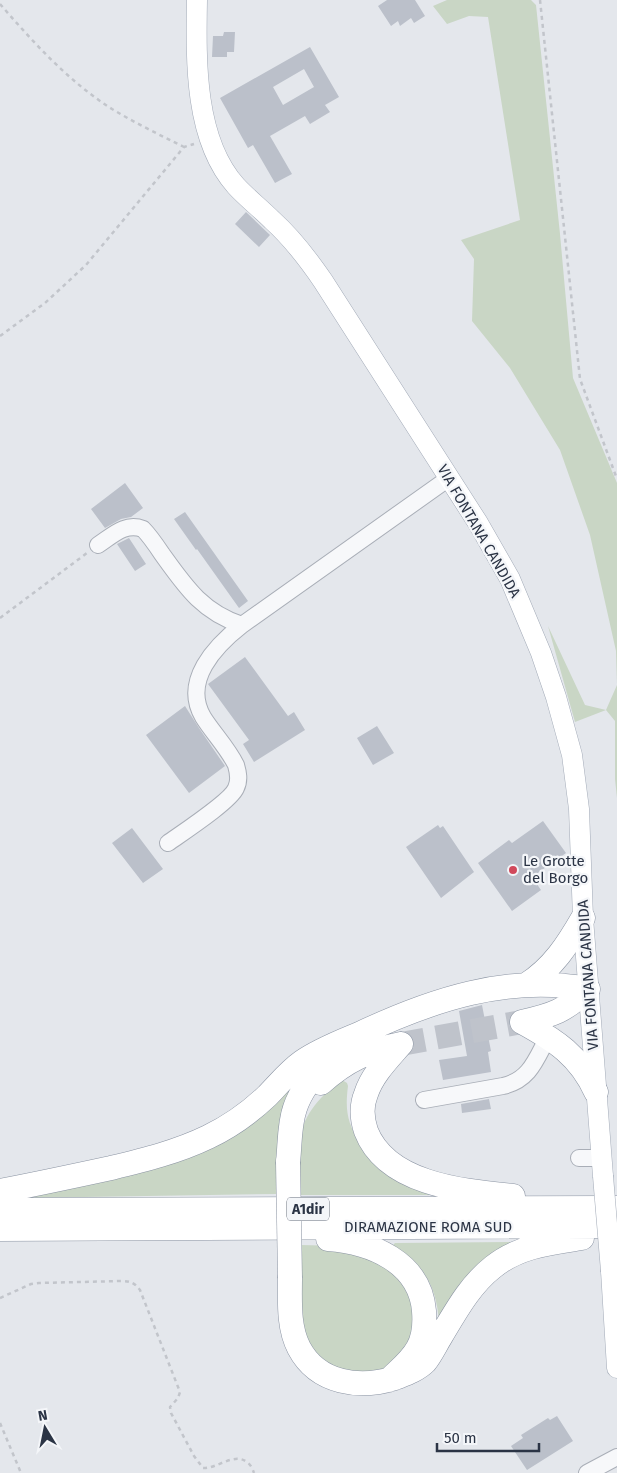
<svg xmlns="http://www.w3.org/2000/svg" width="617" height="1473" font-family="'Fira Sans',sans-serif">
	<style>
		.green { fill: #c9d6c5 }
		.building { fill: #bbc0ca; fill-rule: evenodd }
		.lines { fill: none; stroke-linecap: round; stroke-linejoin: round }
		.highway-tunnel { stroke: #bfc3cb; stroke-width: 24; stroke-dasharray: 24 12; stroke-linecap: butt }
		.minor-casing { stroke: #a9aeb7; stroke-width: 18 }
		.major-casing { stroke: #a3abb8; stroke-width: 21 }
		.highway-casing { stroke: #8b94a3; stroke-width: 25 }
		.path { stroke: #c2c5cb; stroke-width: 2.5; stroke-dasharray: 4 4; stroke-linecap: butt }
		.minor { stroke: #f7f8fa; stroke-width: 16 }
		.major { stroke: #fff; stroke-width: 20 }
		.highway { stroke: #fff; stroke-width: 24 }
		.major-bridge-casing { stroke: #a3abb8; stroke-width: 21; stroke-linecap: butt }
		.highway-bridge-casing { stroke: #8b94a3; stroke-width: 25; stroke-linecap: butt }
		.major-bridge { stroke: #fff; stroke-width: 20 }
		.highway-bridge { stroke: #fff; stroke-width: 24 }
		.poi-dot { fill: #d1495b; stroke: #f4f6f9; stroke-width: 2 }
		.labels { text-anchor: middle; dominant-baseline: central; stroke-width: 4.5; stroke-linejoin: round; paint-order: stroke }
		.shield { fill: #f4f6f9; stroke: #676e7b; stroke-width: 1 }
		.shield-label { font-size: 14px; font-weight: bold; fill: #2b3445 }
		.street-label { font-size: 15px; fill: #2b3445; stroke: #f4f6f9 }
		.poi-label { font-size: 15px; fill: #2b3445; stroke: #f4f6f9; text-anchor: start }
	</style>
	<rect width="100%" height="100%" fill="#e4e7ec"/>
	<!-- green -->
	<path class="green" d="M 447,0 L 531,0 L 536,5 L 560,234 L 573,378 L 617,483 L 617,798 L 615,779 L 615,721 L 606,710 L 575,722 L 548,626 L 585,705 L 606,710 L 617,685 L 616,651 L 590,535 L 560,450 L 510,368 L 472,321 L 474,259 L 461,240 L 520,220 L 488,17 L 469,16 L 447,24 L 433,6 Z
		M 296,1071 L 277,1194 L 21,1198 L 151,1164 Z
		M 342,1080 L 347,1083 L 348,1086 C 345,1110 347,1122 360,1143 L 435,1195 L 300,1195 C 299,1156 292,1129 321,1098 C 328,1091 333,1085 342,1080 Z
		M 523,1242 L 439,1324 C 438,1298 430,1274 409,1257 C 404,1252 397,1250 392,1246 L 395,1243 Z
		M 301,1245 L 341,1246 L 409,1278 L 418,1330 L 394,1365 L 367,1375 L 331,1368 L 312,1350 L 301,1324 Z"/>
	<!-- building -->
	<path class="building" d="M 387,0 L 415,0 L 425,16 L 414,23 L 411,18 L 400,26 L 398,21 L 391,26 L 378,6 Z
		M 224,32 L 235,32 L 234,52 L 227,52 L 227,57 L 212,57 L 213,36 L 223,36 Z
		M 310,47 L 339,97 L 325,105 L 330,112 L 310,124 L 305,116 L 270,136 L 292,174 L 275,183 L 253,145 L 248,148 L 220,98 ZM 304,69 L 314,87 L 283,105 L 273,87 Z
		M 246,212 L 270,235 L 259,247 L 235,224 Z
		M 125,483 L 143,508 L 131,517 L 121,519 L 105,528 L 91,509 Z
		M 185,512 L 248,601 L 239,608 L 197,549 L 196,550 L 174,519 Z
		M 129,538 L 146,564 L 135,571 L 117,544 Z
		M 245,657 L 288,716 L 294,712 L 305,730 L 254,762 L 243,744 L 249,740 L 208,684 Z
		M 185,706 L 199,728 L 225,766 L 189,793 L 146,735 Z
		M 377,726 L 394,753 L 373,765 L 357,738 Z
		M 543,821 L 566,853 L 532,877 L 541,890 L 512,911 L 478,863 L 509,840 L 512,843 Z
		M 438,825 L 440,828 L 443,826 L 474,872 L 441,898 L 406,847 Z
		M 132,828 L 163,869 L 143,883 L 112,843 Z
		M 482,1005 L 491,1051 L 488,1052 L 491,1072 L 443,1080 L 439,1060 L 467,1056 L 459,1011 Z
		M 489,1099 L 491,1109 L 462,1113 L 461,1104 Z
		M 557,1416 L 573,1441 L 527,1470 L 511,1446 L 523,1438 L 521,1435 L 548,1418 L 550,1420 Z"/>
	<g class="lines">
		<!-- highway-tunnel -->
		<path class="highway-tunnel" d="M 401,1044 L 522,1022"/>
		<defs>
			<path id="minor" d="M 98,545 C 112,536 125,522 143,529 C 150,536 156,545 162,554 C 185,586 202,612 242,625
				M 168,843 C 182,833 231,801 236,788 C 240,780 238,772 236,765 C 227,747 213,733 203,717 C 182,681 215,646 242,625 L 449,478
				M 424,1100 L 503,1086 C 530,1080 536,1059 548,1037
				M 579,1158 L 601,1158
				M 587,1473 L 617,1457"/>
			<path id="major" d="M 197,0 C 196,60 194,139 236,186 C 247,198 260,208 272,220 C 292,238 308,259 323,281 L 478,523 L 510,579 L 541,653 L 556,697 L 572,755 L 579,809 L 583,918 L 603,1176
				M 611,1271 L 617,1368"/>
			<path id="highway" d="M 526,985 C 553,968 568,944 583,918
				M 522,1022 C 555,1040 580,1056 596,1092
				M 522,1022 C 553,1015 565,1011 588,989
				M 401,1044 C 388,1059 372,1075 366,1094 C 361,1106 362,1119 366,1131 C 387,1185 464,1191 513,1196
				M 321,1083 C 347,1060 367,1051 401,1044
				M 288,1162 C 290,1145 289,1125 295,1108 C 303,1084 322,1067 336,1048
				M 0,1191 C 37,1184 74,1176 111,1168 C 144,1160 177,1152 208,1137 C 229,1127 249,1113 267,1096 C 278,1085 288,1072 302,1062 C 319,1050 340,1042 359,1034 C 431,1000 508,974 588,989
				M 0,1210 L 617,1208
				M 0,1229 L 617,1226
				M 328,1239 C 371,1242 420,1262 424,1311 C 425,1323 424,1337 418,1348 C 411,1361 399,1370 389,1380
				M 290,1278 C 290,1301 288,1327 299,1348 C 318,1384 360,1389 395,1378 C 405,1374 417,1370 425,1362 C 431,1355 436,1344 441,1336 C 456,1311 470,1285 493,1267 C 519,1246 550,1243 582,1238"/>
		</defs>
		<!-- minor casing -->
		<use href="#minor" class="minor-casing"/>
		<!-- major casing -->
		<use href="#major" class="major-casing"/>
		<!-- highway casing -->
		<use href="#highway" class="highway-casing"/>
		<!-- path -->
		<path class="path" d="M 540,0 L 580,379 L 617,479
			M 0,4 C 34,43 68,81 112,109 C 135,123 160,135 184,147
			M 0,336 L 45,303 L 86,265 L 184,147 L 194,144
			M 0,618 L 87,553
			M 0,1298 L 31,1284 L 39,1283 L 121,1281 C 130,1281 135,1283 140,1290 L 180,1392 L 178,1398 L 170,1407 L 171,1413 L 194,1456 L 203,1468 C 217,1469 235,1451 248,1463 C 251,1465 253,1470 254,1473
			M 0,1423 L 21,1473"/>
		<!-- minor -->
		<use href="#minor" class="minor"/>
		<!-- major -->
		<use href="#major" class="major"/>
		<!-- highway -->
		<use href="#highway" class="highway"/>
		<defs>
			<path id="major-bridge" d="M 603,1176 L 611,1271"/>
			<path id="highway-bridge" d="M 288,1162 L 290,1278"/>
		</defs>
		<!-- major-bridge casing -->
		<use href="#major-bridge" class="major-bridge-casing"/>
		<!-- highway-bridge casing -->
		<use href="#highway-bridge" class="highway-bridge-casing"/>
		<!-- major-bridge -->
		<use href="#major-bridge" class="major-bridge"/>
		<!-- highway-bridge -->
		<use href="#highway-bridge" class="highway-bridge"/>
	</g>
	<!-- markers -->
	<circle class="poi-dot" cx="513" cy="870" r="5"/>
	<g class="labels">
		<!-- shield labels -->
		<rect class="shield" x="287" y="1197.5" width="42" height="23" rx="4"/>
		<g class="shield-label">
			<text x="308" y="1209">A1dir</text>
		</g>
		<!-- street labels -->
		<g class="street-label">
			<text transform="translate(479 531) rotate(60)">VIA FONTANA CANDIDA</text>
			<text transform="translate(588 975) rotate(-94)">VIA FONTANA CANDIDA</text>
			<text x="428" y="1227">DIRAMAZIONE ROMA SUD</text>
		</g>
		<!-- poi labels -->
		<g class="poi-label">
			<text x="523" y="861">Le Grotte<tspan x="523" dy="17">del Borgo</tspan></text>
		</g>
	</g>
	<!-- north arrow -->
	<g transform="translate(45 1428) rotate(350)" stroke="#f4f6f9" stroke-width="4" paint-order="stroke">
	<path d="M0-4L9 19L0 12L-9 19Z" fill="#2b3445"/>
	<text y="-8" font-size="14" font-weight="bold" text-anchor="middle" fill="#2b3445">N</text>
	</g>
	<!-- scale -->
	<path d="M437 1443v8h102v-8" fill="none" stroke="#2b3445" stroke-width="2.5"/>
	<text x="444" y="1443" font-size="15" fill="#2b3445" stroke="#f4f6f9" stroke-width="4" paint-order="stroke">50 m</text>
</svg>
